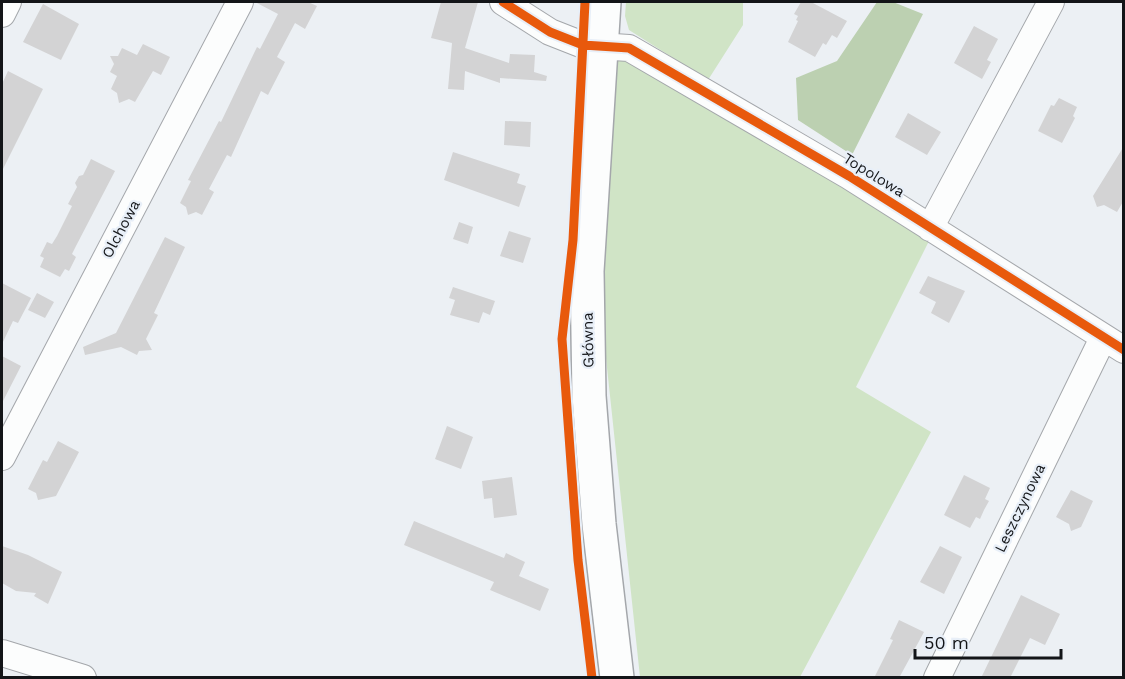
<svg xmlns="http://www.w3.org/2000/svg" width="1125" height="679" font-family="'Work Sans',sans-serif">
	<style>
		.green { fill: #d0e4c6 }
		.forest { fill: #bcd0b1 }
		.building { fill: #d3d3d4 }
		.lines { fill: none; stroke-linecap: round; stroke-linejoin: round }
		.minor-casing { stroke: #a4a7ab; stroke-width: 28 }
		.major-casing { stroke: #a4a7ab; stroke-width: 36 }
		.minor { stroke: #fcfdfd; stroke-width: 26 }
		.major { stroke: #fcfdfd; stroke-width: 33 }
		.cycleway-casing { stroke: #e8eff8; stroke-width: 13 }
		.cycleway { stroke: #e8590c; stroke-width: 9 }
		.labels { text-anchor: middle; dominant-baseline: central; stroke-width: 4.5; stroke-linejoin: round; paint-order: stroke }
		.street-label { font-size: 15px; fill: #131518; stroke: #e8eff8 }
	</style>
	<rect width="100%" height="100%" fill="#ecf0f4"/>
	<!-- green -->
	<path class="green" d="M 626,2 L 743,2 L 743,25 L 708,80 L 629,30 L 625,16 Z
		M 626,55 L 929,241 L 856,387 L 931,432 L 800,677 L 640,677 L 603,330 L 611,70 L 618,58 Z"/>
	<!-- forest -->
	<path class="forest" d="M 877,2 L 893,2 L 923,14 L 852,155 L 798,120 L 796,78 L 837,61 Z"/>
	<!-- building -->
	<path class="building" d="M 255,2 L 308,2 L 317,6 L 305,29 L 295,23 L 277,57 L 285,62 L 268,95 L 261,91 L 231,157 L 227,155 L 209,189 L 214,192 L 202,215 L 196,212 L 188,215 L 186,207 L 180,203 L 191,181 L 188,180 L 219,121 L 221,122 L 257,47 L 260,49 L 278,14 Z
		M 441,2 L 478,2 L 465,48 L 509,63 L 510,54 L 535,55 L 534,72 L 547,76 L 546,81 L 500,78 L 500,83 L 465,71 L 464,90 L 448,89 L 452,43 L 431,38 Z
		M 801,2 L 811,2 L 847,21 L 837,38 L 832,35 L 826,45 L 823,43 L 815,57 L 788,42 L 798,21 L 796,20 L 798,16 L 794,14 Z
		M 43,4 L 79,24 L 61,60 L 23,42 Z
		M 974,26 L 998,39 L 987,60 L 991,62 L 982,79 L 954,63 Z
		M 143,44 L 170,57 L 161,75 L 153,71 L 135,102 L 129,99 L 119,103 L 117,93 L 111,89 L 117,76 L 110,72 L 114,64 L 110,56 L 118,56 L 122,48 L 137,55 Z
		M 8,71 L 43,89 L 2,171 L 2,84 Z
		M 1059,98 L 1077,107 L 1073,116 L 1075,118 L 1062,143 L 1038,131 L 1051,105 L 1054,106 Z
		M 908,113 L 941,132 L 927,155 L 895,137 Z
		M 505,121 L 531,122 L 530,147 L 504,145 Z
		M 1124,146 L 1124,200 L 1117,212 L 1104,205 L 1097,207 L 1093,196 Z
		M 453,152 L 520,174 L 517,183 L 526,186 L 519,207 L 444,180 Z
		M 91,159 L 115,171 L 76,246 L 72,254 L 76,257 L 69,271 L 65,269 L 60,277 L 40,267 L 44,258 L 40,256 L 47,242 L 52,244 L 57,236 L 72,206 L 68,204 L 77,187 L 75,183 L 79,176 L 83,175 Z
		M 459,222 L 473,227 L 468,244 L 453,239 Z
		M 509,231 L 531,238 L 523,263 L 500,256 Z
		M 165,237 L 185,247 L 154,313 L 158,315 L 146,339 L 152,350 L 139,351 L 137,355 L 121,347 L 85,355 L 83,347 L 116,333 Z
		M 928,276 L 965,291 L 949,323 L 931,313 L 936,302 L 919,293 Z
		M 2,283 L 31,298 L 18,323 L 13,321 L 2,344 Z
		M 453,287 L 495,301 L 490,315 L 483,312 L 479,323 L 450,315 L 455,300 L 449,298 Z
		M 37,293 L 54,302 L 45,318 L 28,310 Z
		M 2,356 L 21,366 L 2,403 Z
		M 447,426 L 473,437 L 461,469 L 435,459 Z
		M 58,441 L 79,452 L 56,496 L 38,500 L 36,493 L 28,489 L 43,460 L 47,462 Z
		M 964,475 L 990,488 L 985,499 L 989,501 L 984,510 L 980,519 L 976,517 L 970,528 L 944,515 Z
		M 512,477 L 517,515 L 494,518 L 492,498 L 484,499 L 482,481 Z
		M 1071,490 L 1093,501 L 1081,527 L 1071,531 L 1069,524 L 1056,517 Z
		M 414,521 L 504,558 L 506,553 L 525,562 L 519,576 L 549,589 L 540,611 L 490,590 L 494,582 L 404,545 Z
		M 2,546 L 28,555 L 62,572 L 48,604 L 34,596 L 36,593 L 16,591 L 2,583 Z
		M 940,546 L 962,557 L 944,594 L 920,582 Z
		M 1021,595 L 1060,614 L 1045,645 L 1030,638 L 1010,678 L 981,678 Z
		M 899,620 L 924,632 L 899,678 L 874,678 L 893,640 L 890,639 Z"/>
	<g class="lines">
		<defs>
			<path id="minor" d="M 503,2 L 550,32 L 583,45 L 629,48 L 849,176 L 1124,350
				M 2,14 L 8,2
				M 930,228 L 1051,2
				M 2,457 L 240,2
				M 2,653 L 83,678
				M 937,678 L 1103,338"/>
			<path id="major" d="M 604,2 L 587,271 L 589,396 L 599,524 L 617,678"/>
		</defs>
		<!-- minor casing -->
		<use href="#minor" class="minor-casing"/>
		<!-- major casing -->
		<use href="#major" class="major-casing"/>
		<!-- minor -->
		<use href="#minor" class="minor"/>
		<!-- major -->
		<use href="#major" class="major"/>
		<defs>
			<path id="cycleway" d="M 503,2 L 550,32 L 583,45 L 629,48 L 849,176 L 1124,350
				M 585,2 L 573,240 L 562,339 L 578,560 L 592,678"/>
		</defs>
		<!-- cycleway casing -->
		<use href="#cycleway" class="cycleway-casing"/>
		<!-- cycleway -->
		<use href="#cycleway" class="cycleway"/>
	</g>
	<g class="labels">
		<!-- street labels -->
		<g class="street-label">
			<text transform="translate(874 175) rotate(32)">Topolowa</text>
			<text transform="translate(121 229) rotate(-62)">Olchowa</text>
			<text transform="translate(588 340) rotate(-91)">Główna</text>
			<text transform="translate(1020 508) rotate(-64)">Leszczynowa</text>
		</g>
	</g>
	<!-- border -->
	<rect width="1125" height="679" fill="none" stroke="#131518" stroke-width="6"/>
	<!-- scale -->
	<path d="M915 649v9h146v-9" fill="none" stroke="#131518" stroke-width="3"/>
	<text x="924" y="649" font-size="18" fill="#131518" stroke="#e8eff8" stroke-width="4.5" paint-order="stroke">50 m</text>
</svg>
